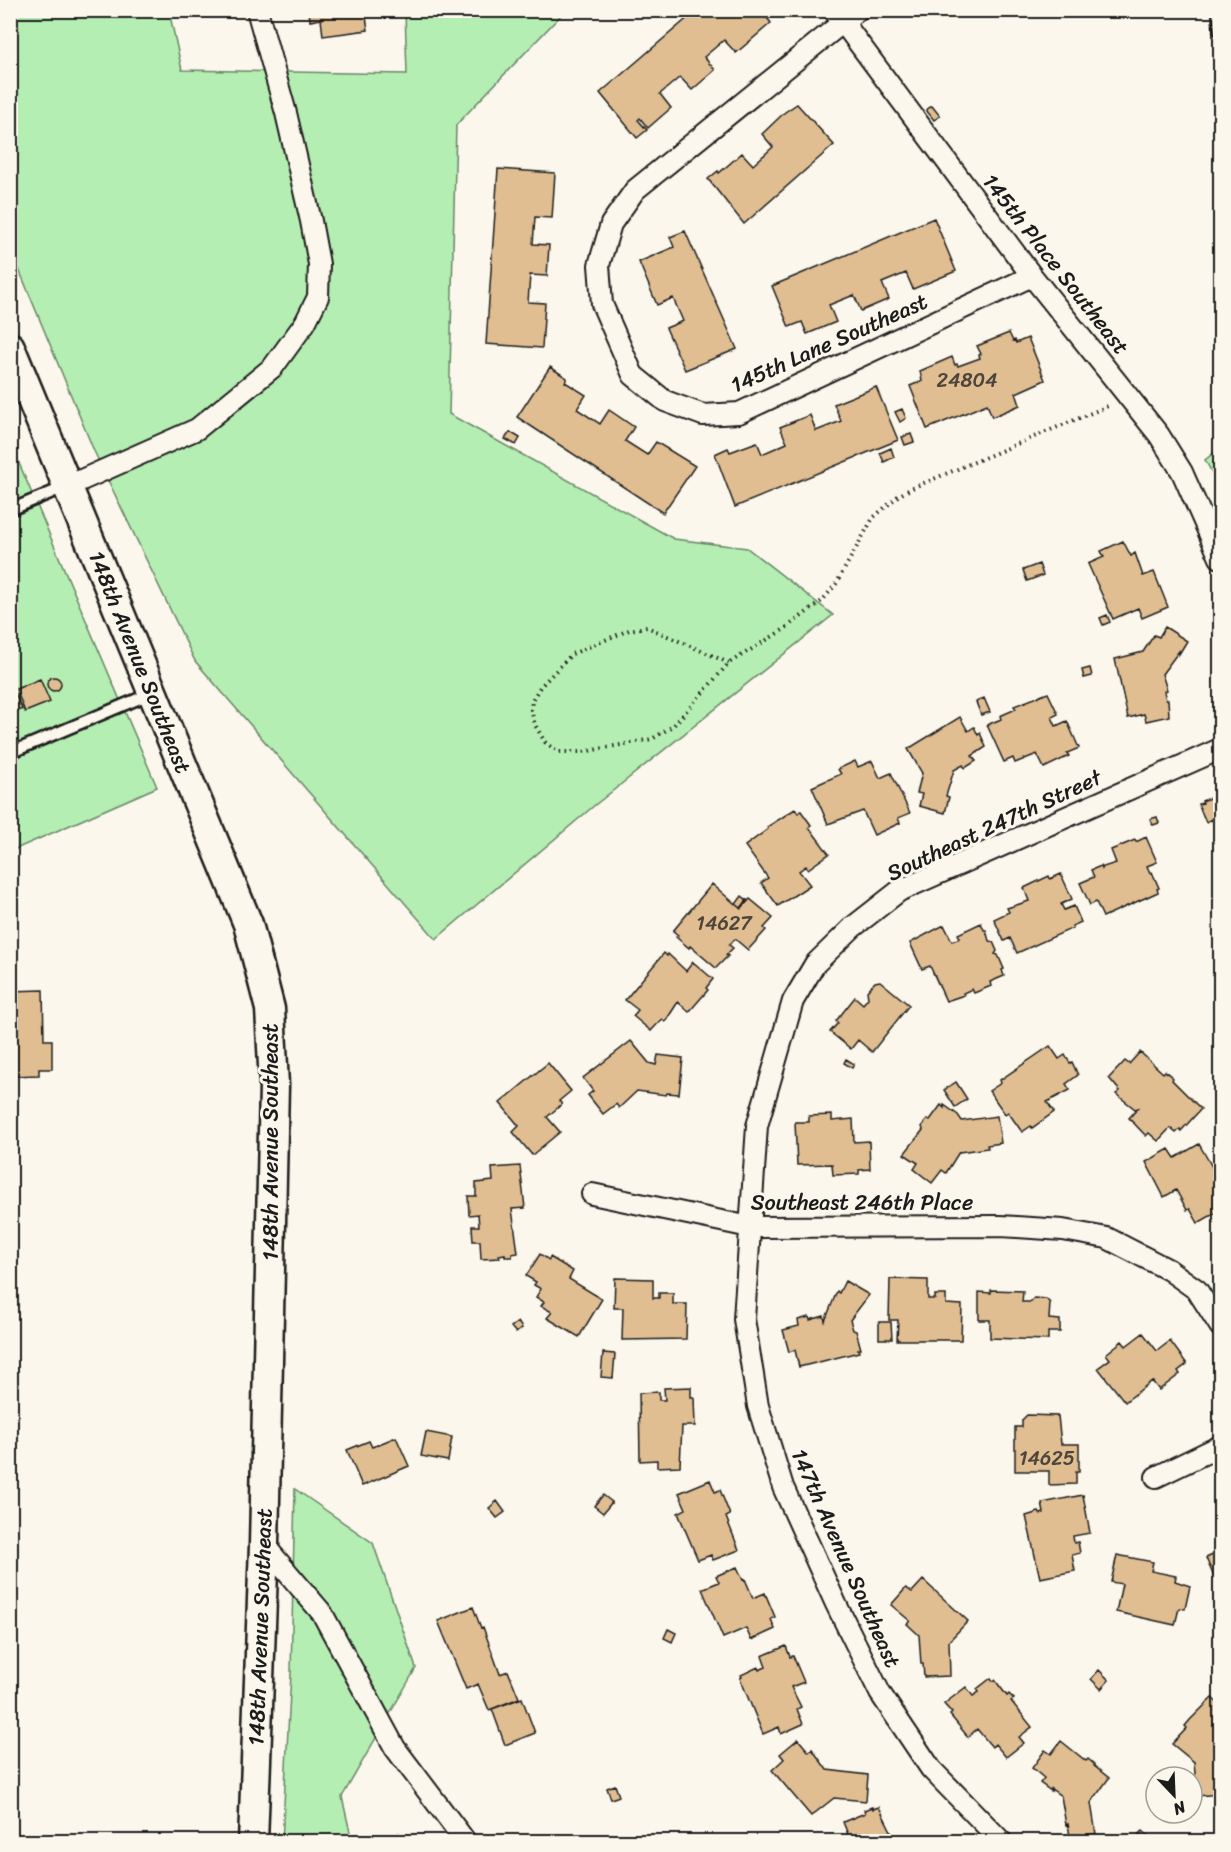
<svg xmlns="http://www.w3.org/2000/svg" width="1231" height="1852" font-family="Sriracha,sans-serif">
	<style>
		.green { fill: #b5eeb2; stroke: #688567; stroke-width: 1.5 }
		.building { fill: #e0be92; stroke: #1c1c1c; stroke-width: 1.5 }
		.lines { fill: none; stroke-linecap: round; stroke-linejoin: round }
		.lane-casing { stroke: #1c1c1c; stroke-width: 15 }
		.street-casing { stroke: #1c1c1c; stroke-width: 24 }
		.secondary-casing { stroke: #1c1c1c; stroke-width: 33 }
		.path { stroke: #1c1c1c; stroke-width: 4; stroke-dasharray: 1.5 4.5; stroke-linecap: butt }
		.lane { stroke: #fbf7ec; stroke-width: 10 }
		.street { stroke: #fbf7ec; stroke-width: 20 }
		.secondary { stroke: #fbf7ec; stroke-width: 28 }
		.labels { text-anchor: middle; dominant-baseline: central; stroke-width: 6; stroke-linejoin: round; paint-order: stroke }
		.number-label { font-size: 20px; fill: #4d443a }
		.street-label { font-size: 22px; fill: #1c1c1c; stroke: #fbf7ec }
	</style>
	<rect width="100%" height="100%" fill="#fbf7ec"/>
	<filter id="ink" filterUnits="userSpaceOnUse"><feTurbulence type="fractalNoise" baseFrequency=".0167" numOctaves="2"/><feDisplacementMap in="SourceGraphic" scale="12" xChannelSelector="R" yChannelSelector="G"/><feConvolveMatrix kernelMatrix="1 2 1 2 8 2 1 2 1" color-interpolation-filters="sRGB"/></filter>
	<g filter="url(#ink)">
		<!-- green -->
		<path class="green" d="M 10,11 L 169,11 L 182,70 L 407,74 L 405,11 L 565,11 L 456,125 L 449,414 L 674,539 L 747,548 L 833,615 L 595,805 L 436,939 L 195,661 L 94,451 L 11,250 Z
			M 10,442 L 157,787 L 11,851 L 10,851 Z
			M 1220,448 L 1220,487 L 1205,460 Z
			M 295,1489 L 373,1543 L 416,1668 L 342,1797 L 352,1841 L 282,1842 L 291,1674 Z"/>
		<!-- building -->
		<path class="building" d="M 309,10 L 365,10 L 368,30 L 323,36 L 321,19 L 310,21 Z
			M 697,10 L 761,10 L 771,23 L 736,53 L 724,40 L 704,57 L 715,70 L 692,90 L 680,77 L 660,94 L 671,108 L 648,128 L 640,118 L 638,120 L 647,130 L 637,138 L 600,93 Z
			M 797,104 L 834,145 L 744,224 L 708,179 L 718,171 L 719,173 L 742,153 L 753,165 L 773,147 L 762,134 L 785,112 Z
			M 932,106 L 940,116 L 934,120 L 926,110 Z
			M 498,169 L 555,173 L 552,218 L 535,217 L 533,244 L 549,245 L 547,276 L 530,275 L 528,302 L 545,303 L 542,348 L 486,344 Z
			M 934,218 L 956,271 L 913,289 L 906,273 L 882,283 L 889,299 L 861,311 L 854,295 L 829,305 L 836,322 L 807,334 L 802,322 L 789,327 L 772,286 Z
			M 685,231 L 737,349 L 685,370 L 666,328 L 683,321 L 673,298 L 657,305 L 639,262 L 674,247 L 670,237 Z
			M 1009,333 L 1013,341 L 1015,340 L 1016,343 L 1028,338 L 1045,380 L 1016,393 L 1020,405 L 992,417 L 987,404 L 927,429 L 910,386 L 922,381 L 920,371 L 952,357 L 955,365 L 957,364 L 958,366 L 980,358 L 979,355 L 981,354 L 977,346 Z
			M 550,367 L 567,378 L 565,382 L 586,395 L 577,409 L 600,424 L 609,410 L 634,427 L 625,441 L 647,455 L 656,442 L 695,466 L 663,513 L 517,417 Z
			M 876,387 L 898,440 L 735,507 L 715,454 L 728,448 L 730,452 L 757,442 L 762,454 L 787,443 L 780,427 L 810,415 L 816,431 L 841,421 L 834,404 Z
			M 902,409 L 906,418 L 900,422 L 895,412 Z
			M 510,432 L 520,438 L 516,445 L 505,439 Z
			M 911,434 L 914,442 L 905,445 L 902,437 Z
			M 891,448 L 894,457 L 884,462 L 880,453 Z
			M 1123,541 L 1131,556 L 1135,553 L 1143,576 L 1154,572 L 1168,607 L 1142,618 L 1138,608 L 1113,619 L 1088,564 L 1104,557 L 1101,551 Z
			M 1039,564 L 1043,575 L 1027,581 L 1023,570 Z
			M 1107,615 L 1110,622 L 1103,625 L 1100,618 Z
			M 1165,627 L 1187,641 L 1179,654 L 1179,651 L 1162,674 L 1167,690 L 1164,691 L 1166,700 L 1168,700 L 1169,716 L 1146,721 L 1144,714 L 1128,718 L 1115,659 L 1143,652 L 1154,635 L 1159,637 Z
			M 1090,668 L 1092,676 L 1084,678 L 1082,670 Z
			M47 684a7 7 0 1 1 14 0a7 7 0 1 1-14 0Z
			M 40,679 L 50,702 L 25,712 L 16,689 Z
			M 10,687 L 12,687 L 22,709 L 10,714 Z
			M 1048,693 L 1058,714 L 1052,717 L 1056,726 L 1067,721 L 1079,748 L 1067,753 L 1069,756 L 1044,768 L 1037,754 L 1015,763 L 1013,758 L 1004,762 L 987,725 L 1001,719 L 1000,716 L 1016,709 L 1014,706 Z
			M 984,698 L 990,712 L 981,715 L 976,702 Z
			M 960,717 L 968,731 L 974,727 L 978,735 L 980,733 L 986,747 L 972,756 L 976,761 L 965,768 L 963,765 L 954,770 L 946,796 L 949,797 L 945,813 L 919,806 L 922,794 L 917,793 L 922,773 L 908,749 Z
			M 855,761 L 858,767 L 872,761 L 880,778 L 891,773 L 910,813 L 898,818 L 900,823 L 874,835 L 863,811 L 828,824 L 812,787 L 841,774 L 838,769 Z
			M 1220,794 L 1220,840 L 1212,819 L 1206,822 L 1198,804 L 1203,803 L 1202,801 Z
			M 795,809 L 798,813 L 801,811 L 811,825 L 809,827 L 829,854 L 808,869 L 806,866 L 799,871 L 810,885 L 778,906 L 761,883 L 768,878 L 745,846 L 768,829 L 767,827 Z
			M 1157,817 L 1159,823 L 1153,825 L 1150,819 Z
			M 1146,837 L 1157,862 L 1147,866 L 1150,873 L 1152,872 L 1159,888 L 1157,889 L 1158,892 L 1103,917 L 1096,902 L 1090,905 L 1080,883 L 1094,877 L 1091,870 L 1101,866 L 1102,869 L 1103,867 L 1116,863 L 1111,850 L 1135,840 L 1136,842 Z
			M 1061,874 L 1072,899 L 1061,904 L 1064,910 L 1074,906 L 1081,922 L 1072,926 L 1073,928 L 1017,953 L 1010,938 L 1004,941 L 994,919 L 1009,912 L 1007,908 L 1029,901 L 1024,888 L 1049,876 L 1050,879 Z
			M 712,884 L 741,909 L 750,899 L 773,918 L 764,928 L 766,930 L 748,950 L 735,939 L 729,945 L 733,948 L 726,955 L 728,956 L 716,968 L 690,946 L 689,948 L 676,937 L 678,935 L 673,931 Z
			M 742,896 L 747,900 L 741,908 L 736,904 Z
			M 981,923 L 984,930 L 986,930 L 989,941 L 993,942 L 997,951 L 995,954 L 998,955 L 1004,969 L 1002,970 L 1004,976 L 990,982 L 991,986 L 974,993 L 972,989 L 963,993 L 964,995 L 946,1001 L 930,966 L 922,969 L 910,943 L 944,925 L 952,941 L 960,938 L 958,934 Z
			M 664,953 L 667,956 L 668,954 L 686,971 L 693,962 L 713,979 L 706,988 L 708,990 L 689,1012 L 678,1002 L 665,1022 L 662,1019 L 651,1031 L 633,1016 L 638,1010 L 625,1000 Z
			M 880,981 L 909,1005 L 872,1052 L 858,1040 L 851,1049 L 830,1032 L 838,1023 L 836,1021 L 855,997 L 863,1004 L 868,998 L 867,991 L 875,982 Z
			M 43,990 L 44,1040 L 52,1040 L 52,1069 L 39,1069 L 39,1075 L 11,1076 L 10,991 Z
			M 631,1041 L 649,1063 L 656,1065 L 658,1055 L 683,1058 L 679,1094 L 667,1093 L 666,1095 L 637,1091 L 619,1108 L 616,1104 L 603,1114 L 588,1095 L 593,1091 L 583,1078 Z
			M 1050,1046 L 1059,1059 L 1065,1055 L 1070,1063 L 1072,1062 L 1078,1075 L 1066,1084 L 1070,1090 L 1047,1102 L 1054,1112 L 1032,1128 L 1031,1126 L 1022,1132 L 1008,1112 L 1005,1114 L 989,1091 L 1001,1083 L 1000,1080 Z
			M 1140,1052 L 1163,1073 L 1165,1071 L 1173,1078 L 1172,1080 L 1201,1109 L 1181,1131 L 1180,1129 L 1176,1133 L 1170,1128 L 1158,1141 L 1149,1133 L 1146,1136 L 1129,1118 L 1138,1108 L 1135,1109 L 1116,1094 L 1120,1091 L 1109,1078 L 1125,1061 L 1129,1064 Z
			M 846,1059 L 854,1064 L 852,1068 L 844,1063 Z
			M 548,1063 L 571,1091 L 559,1101 L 562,1104 L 547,1117 L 560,1132 L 532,1155 L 513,1132 L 519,1126 L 500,1103 Z
			M 956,1082 L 967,1099 L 955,1107 L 944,1090 Z
			M 941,1105 L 944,1108 L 944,1105 L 958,1115 L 962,1121 L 997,1116 L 1001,1143 L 987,1145 L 988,1148 L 959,1152 L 946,1173 L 942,1170 L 932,1183 L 914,1169 L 918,1163 L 904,1154 L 923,1130 L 922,1126 L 927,1120 L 930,1120 Z
			M 832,1115 L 832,1121 L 853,1119 L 854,1142 L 869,1141 L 870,1169 L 859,1170 L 859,1174 L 833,1175 L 832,1164 L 797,1165 L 795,1122 L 809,1122 L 809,1116 Z
			M 10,1117 L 13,1117 L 14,1145 L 10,1145 Z
			M 1199,1144 L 1220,1181 L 1220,1202 L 1215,1205 L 1219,1211 L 1198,1223 L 1190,1209 L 1187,1210 L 1176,1190 L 1164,1197 L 1146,1162 L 1169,1149 L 1175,1158 Z
			M 520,1166 L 525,1208 L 512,1209 L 518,1253 L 512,1254 L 512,1257 L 505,1257 L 505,1254 L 499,1255 L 500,1258 L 481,1259 L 480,1241 L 473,1241 L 472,1226 L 479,1226 L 478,1214 L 469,1215 L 468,1196 L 476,1196 L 476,1183 L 493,1181 L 492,1168 Z
			M 540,1254 L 549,1260 L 550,1257 L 573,1271 L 569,1279 L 602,1299 L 579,1337 L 547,1318 L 552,1312 L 541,1306 L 544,1302 L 536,1297 L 541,1289 L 534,1285 L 536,1282 L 526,1276 Z
			M 615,1278 L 653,1279 L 653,1298 L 659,1298 L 659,1293 L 673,1293 L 673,1304 L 687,1304 L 686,1339 L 622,1340 L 623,1308 L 614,1308 Z
			M 890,1279 L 928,1280 L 928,1299 L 935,1299 L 935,1295 L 946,1295 L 946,1304 L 962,1305 L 961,1340 L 897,1340 L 898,1320 L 889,1320 Z
			M 845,1281 L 869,1295 L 850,1320 L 853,1330 L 856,1331 L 861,1349 L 858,1349 L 859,1352 L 799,1367 L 795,1350 L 789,1352 L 783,1330 L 799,1326 L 798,1320 L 809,1317 L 810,1320 L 824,1316 L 825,1321 L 837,1291 L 839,1293 Z
			M 991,1290 L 1023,1291 L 1022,1302 L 1030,1302 L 1034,1298 L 1046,1299 L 1050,1303 L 1049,1319 L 1060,1320 L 1060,1332 L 1048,1332 L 1048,1340 L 990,1338 L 990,1320 L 979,1320 L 979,1292 L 991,1293 Z
			M 518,1322 L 522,1328 L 516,1333 L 511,1327 Z
			M 879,1322 L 891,1322 L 892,1339 L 879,1339 Z
			M 1143,1333 L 1157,1351 L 1170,1341 L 1187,1364 L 1178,1371 L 1180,1374 L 1159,1390 L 1152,1381 L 1125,1402 L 1098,1368 L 1110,1359 L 1106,1354 L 1122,1341 L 1126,1346 Z
			M 603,1353 L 615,1354 L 613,1378 L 601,1377 Z
			M 691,1387 L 691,1397 L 694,1397 L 695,1426 L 682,1426 L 680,1466 L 657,1467 L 657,1460 L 640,1461 L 639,1393 L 659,1392 L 659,1400 L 665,1400 L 664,1388 Z
			M 1027,1415 L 1058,1416 L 1061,1444 L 1079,1444 L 1079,1472 L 1076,1472 L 1076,1484 L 1049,1485 L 1049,1471 L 1015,1471 L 1015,1427 L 1022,1427 L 1022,1420 Z
			M 426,1432 L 452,1437 L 448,1461 L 421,1456 Z
			M 396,1437 L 409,1466 L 362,1486 L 347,1450 L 369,1441 L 372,1447 Z
			M 710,1480 L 715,1492 L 720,1490 L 730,1515 L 726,1517 L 739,1550 L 713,1560 L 711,1555 L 698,1560 L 678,1513 L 686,1509 L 679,1493 Z
			M 603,1495 L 612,1502 L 603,1513 L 594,1506 Z
			M 1083,1495 L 1090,1533 L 1073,1536 L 1074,1543 L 1078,1542 L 1080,1553 L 1072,1555 L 1075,1571 L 1040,1578 L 1026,1516 L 1039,1512 L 1040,1514 L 1044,1513 L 1042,1503 Z
			M 497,1501 L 505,1512 L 497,1518 L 489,1508 Z
			M 1220,1552 L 1220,1588 L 1219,1589 L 1206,1558 Z
			M 1117,1555 L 1153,1562 L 1151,1571 L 1176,1576 L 1175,1581 L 1190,1586 L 1185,1609 L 1179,1608 L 1175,1625 L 1116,1612 L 1122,1584 L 1111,1582 Z
			M 737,1567 L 743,1580 L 745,1579 L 753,1598 L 765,1593 L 775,1617 L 771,1619 L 775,1629 L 751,1640 L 746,1628 L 723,1638 L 702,1589 L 719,1582 L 716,1576 Z
			M 923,1580 L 968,1621 L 949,1641 L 950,1676 L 924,1677 L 923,1664 L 921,1664 L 919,1635 L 907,1624 L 910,1621 L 891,1605 L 906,1588 L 912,1592 Z
			M 473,1607 L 481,1628 L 483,1627 L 500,1674 L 508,1671 L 519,1698 L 489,1710 L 478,1684 L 466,1689 L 438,1621 Z
			M 668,1629 L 676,1633 L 672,1642 L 664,1638 Z
			M 786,1646 L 790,1657 L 793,1656 L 804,1682 L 791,1687 L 801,1707 L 797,1709 L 803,1724 L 781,1734 L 779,1727 L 763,1734 L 740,1678 L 742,1677 L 741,1675 L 758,1667 L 759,1670 L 766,1667 L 762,1656 Z
			M 1099,1670 L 1109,1680 L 1101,1689 L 1091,1679 Z
			M 991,1678 L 993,1681 L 995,1680 L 1007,1696 L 1009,1694 L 1014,1699 L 1011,1701 L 1032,1727 L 1019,1737 L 1024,1743 L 1006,1757 L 995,1744 L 992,1747 L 977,1729 L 968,1737 L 950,1715 L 952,1713 L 944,1704 L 966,1687 L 973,1696 L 979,1692 L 977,1689 Z
			M 522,1698 L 535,1733 L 505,1745 L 492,1709 Z
			M 1212,1698 L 1220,1705 L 1220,1794 L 1197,1796 L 1194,1762 L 1172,1744 L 1187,1728 L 1185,1726 L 1190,1720 Z
			M 798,1739 L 809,1752 L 812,1749 L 827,1770 L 868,1775 L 866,1801 L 834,1798 L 811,1816 L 772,1770 L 784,1759 L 780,1754 Z
			M 1061,1741 L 1086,1761 L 1088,1759 L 1094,1764 L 1094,1766 L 1109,1778 L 1091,1803 L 1096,1834 L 1070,1837 L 1068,1824 L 1066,1825 L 1061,1796 L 1051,1789 L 1051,1791 L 1040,1783 L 1044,1778 L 1032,1768 L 1045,1750 L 1051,1754 Z
			M 615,1785 L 619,1796 L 611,1799 L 607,1788 Z
			M 872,1807 L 873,1809 L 879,1807 L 894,1837 L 904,1842 L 851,1842 L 843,1822 L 865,1813 L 864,1810 Z
			M 1143,1831 L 1153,1840 L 1155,1837 L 1160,1842 L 1130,1842 Z
			M 399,1833 L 403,1842 L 393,1842 L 391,1836 Z"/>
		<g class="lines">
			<defs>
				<path id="lane" d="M 1218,10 L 1220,31
					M 10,510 L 67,486
					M 12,752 L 152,693"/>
				<path id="street" d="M 834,10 L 1032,276 L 1159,435 L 1182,472 L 1220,558
					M 858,10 L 635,190 L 611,224 L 599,265 L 602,304 L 633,375 L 665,401 L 703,415 L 739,413 L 1032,276
					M 68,486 L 197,429 L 273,367 L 305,323 L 318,297 L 319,264 L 311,221 L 286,113 L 257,10
					M 592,1194 L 750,1227 L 1000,1226 L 1063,1230 L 1107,1238 L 1169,1270 L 1197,1290 L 1220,1326
					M 1156,1477 L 1220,1446
					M 264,1545 L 322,1613 L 395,1748 L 466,1842
					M 1002,1842 L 931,1769 L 880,1693 L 836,1604 L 783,1487 L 758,1406 L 744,1319 L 757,1126 L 793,1001 L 815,964 L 853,927 L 899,891 L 1220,749"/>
				<path id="secondary" d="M 10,347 L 248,924 L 270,1009 L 274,1085 L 264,1545 L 253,1842"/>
			</defs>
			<!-- lane casing -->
			<use href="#lane" class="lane-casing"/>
			<!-- street casing -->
			<use href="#street" class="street-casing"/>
			<!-- secondary casing -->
			<use href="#secondary" class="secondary-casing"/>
			<!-- path -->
			<path class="path" d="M 729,663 L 647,627 L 629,630 L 572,654 L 540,687 L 532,700 L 531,710 L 535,725 L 545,742 L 559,752 L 583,752 L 652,739 L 673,726 L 729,663 L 783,630 L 822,601 L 836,584 L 873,518 L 898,496 L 912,488 L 1108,406"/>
			<!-- lane -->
			<use href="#lane" class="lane"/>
			<!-- street -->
			<use href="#street" class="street"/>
			<!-- secondary -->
			<use href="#secondary" class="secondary"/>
		</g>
	</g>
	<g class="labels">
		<!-- number labels -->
		<g class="number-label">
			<text x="967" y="380">24804</text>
			<text x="724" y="923">14627</text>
			<text x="1047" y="1458">14625</text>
		</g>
		<!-- street labels -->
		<g class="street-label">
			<text transform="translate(1056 264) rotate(52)">145th Place Southeast</text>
			<text transform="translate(829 343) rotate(-24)">145th Lane Southeast</text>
			<text transform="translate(140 662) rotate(68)">148th Avenue Southeast</text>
			<text transform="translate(994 825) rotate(-25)">Southeast 247th Street</text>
			<text transform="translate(270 1142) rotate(-90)">148th Avenue Southeast</text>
			<text x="862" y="1202">Southeast 246th Place</text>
			<text transform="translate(846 1558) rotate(66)">147th Avenue Southeast</text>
			<text transform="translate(260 1627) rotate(-88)">148th Avenue Southeast</text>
		</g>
	</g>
	<!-- margin -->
	<rect width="1231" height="1852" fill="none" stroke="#fbf7ec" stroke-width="36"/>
	<rect x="18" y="18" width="1195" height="1816" fill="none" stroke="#1c1c1c" stroke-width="2" filter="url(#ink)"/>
	<!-- north arrow -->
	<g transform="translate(1174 1795) rotate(157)"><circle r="28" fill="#fbf7ec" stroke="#a29f99" stroke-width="1.5"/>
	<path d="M0-4.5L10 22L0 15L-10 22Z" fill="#1c1c1c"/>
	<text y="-9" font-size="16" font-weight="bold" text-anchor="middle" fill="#1c1c1c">N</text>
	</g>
</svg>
